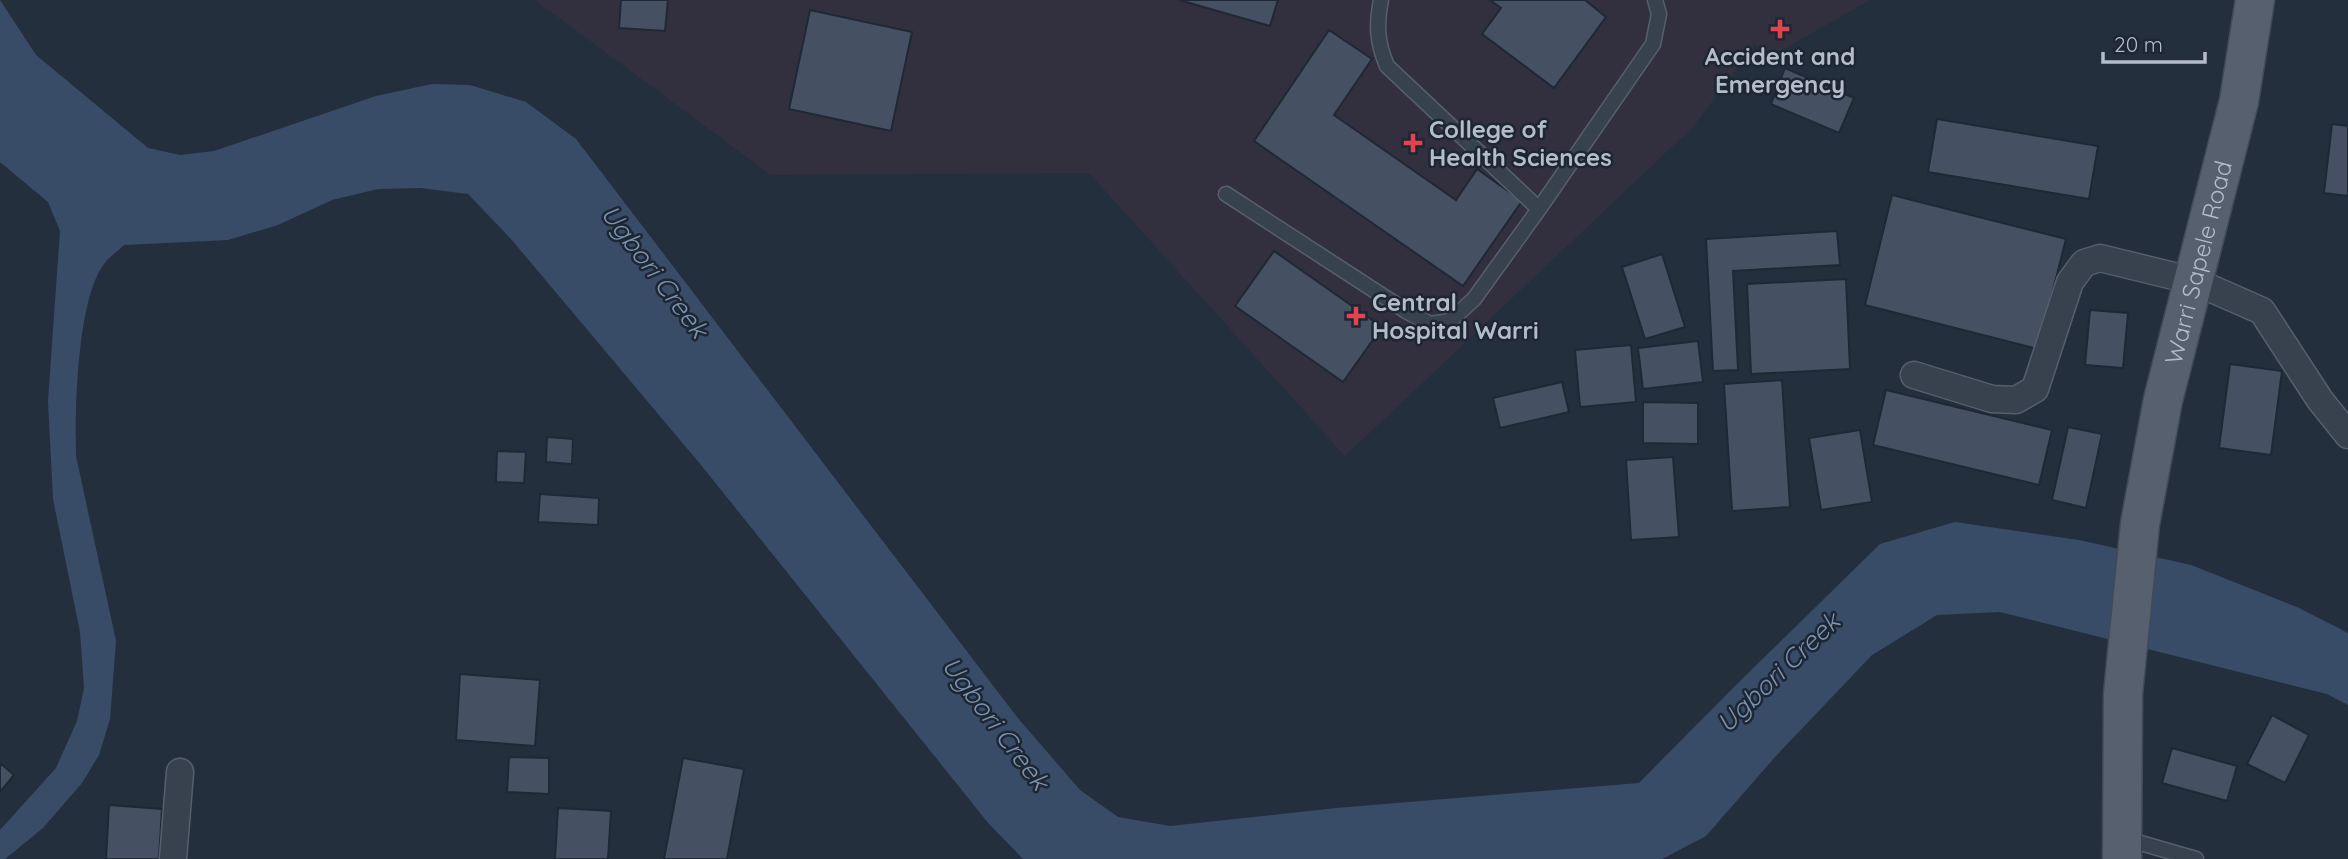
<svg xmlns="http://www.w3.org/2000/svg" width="2348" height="859" font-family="Quicksand,sans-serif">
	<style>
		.medical { fill: #32303f }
		.water { fill: #394c67 }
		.building { fill: #455162; stroke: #1f2835; stroke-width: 2 }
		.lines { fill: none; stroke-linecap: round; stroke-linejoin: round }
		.service-casing { stroke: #565f6c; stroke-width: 17 }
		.minor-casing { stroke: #565f6c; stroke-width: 29 }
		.primary-casing { stroke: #414a57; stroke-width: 41 }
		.service { stroke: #38414e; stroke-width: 14 }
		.minor { stroke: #38414e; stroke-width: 26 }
		.primary { stroke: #56606e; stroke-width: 38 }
		.health-dot { fill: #e0444e; stroke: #1d2633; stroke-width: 2.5 }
		.labels { text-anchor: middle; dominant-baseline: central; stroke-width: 5; stroke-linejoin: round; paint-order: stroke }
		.poi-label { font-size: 24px; font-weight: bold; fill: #b4bcc9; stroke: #1d2633; text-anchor: start }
		.street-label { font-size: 24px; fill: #b4bcc9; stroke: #1d2633 }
		.water-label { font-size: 26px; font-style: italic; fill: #7c92b1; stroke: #1d2633 }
	</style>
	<rect width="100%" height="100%" fill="#242f3e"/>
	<!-- medical -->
	<path class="medical" d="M 535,0 L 1870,0 L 1770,57 L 1755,44 L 1693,127 L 1345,456 L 1089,173 L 771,175 Z"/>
	<!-- water -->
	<path class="water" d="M 0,0 L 36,55 L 148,148 L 180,155 L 214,151 L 376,96 L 432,84 L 470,85 L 526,102 L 576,139 L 1017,717 L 1080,790 L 1118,817 L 1170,826 L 1337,808 L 1639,783 L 1734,687 L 1880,544 L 1955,522 L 2079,540 L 2191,565 L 2299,608 L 2348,633 L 2348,705 L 2327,694 L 2000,612 L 1937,615 L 1872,655 L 1775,757 L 1706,836 L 1662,859 L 1023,859 L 989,824 L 701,465 L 511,239 L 468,194 L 421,188 L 378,189 L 332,200 L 278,225 L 228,240 L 124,245 C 118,251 109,257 104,264 C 77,300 75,409 76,456 L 116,641 L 110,719 L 99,755 L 82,783 L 43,828 L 5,859 L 0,859 L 0,830 L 56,768 L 77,721 L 84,688 L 80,632 L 53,499 L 48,401 L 60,231 L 48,202 L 0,162 Z"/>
	<!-- building -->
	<path class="building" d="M 621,0 L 668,0 L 665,31 L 619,28 Z
		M 1179,0 L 1278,0 L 1270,26 Z
		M 1490,0 L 1585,0 L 1606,17 L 1554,88 L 1482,34 L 1501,8 Z
		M 810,10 L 912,32 L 891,131 L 789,109 Z
		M 1329,30 L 1372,59 L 1334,115 L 1456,200 L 1477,169 L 1522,201 L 1463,286 L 1254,141 Z
		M 1785,68 L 1854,98 L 1839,133 L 1771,104 Z
		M 1937,119 L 2098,146 L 2089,199 L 1928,172 Z
		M 2332,124 L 2348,126 L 2348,196 L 2324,193 Z
		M 1892,195 L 2066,239 L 2038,349 L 1865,305 Z
		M 1837,231 L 1840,265 L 1733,271 L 1738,370 L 1713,371 L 1706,239 Z
		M 1274,251 L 1382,327 L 1343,382 L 1235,306 Z
		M 1662,254 L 1685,327 L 1645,339 L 1622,267 Z
		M 1846,279 L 1850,369 L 1751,374 L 1747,284 Z
		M 2090,310 L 2128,313 L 2123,368 L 2085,365 Z
		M 1698,341 L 1703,382 L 1643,389 L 1638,348 Z
		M 1631,345 L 1636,402 L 1580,407 L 1575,350 Z
		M 2230,364 L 2282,371 L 2271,455 L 2219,448 Z
		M 1782,380 L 1790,507 L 1732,511 L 1724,384 Z
		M 1562,382 L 1569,412 L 1500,428 L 1493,398 Z
		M 1886,390 L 2052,430 L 2039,485 L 1873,445 Z
		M 1643,402 L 1698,403 L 1698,444 L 1643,443 Z
		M 2068,427 L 2102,434 L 2086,508 L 2052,500 Z
		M 1860,430 L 1872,502 L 1821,510 L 1809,438 Z
		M 547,437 L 573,439 L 572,464 L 546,462 Z
		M 497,451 L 526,452 L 524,483 L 496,482 Z
		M 1673,457 L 1679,537 L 1631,540 L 1626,460 Z
		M 540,494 L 599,498 L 598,525 L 538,522 Z
		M 460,674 L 540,680 L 535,746 L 456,740 Z
		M 2272,715 L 2309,735 L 2285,783 L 2247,764 Z
		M 2172,748 L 2237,766 L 2227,801 L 2162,783 Z
		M 509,757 L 549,758 L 549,794 L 507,792 Z
		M 683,758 L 744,769 L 727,859 L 664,859 Z
		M 0,763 L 14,775 L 0,792 Z
		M 109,805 L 162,809 L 159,859 L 106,859 Z
		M 558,808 L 611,811 L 608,859 L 555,859 Z"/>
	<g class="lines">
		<defs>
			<path id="service" d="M 1381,0 C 1376,26 1377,42 1387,66 L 1539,209
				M 1226,194 L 1406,311 L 1430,324 L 1450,321 L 1474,299 L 1539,209 L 1653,44 L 1659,14 L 1655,0
				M 2123,838 L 2196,859"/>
			<path id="minor" d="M 1914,375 L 1992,399 L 2016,400 L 2035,389 L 2070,282 L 2084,263 L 2100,258 L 2194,281 L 2262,311 L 2320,400 L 2348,435
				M 173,859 L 180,772"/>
			<g id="primary">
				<path id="s1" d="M 2122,859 L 2123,694 L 2140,524 L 2163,400 L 2239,101 L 2255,0"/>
			</g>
		</defs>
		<!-- service casing -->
		<use href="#service" class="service-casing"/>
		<!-- minor casing -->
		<use href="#minor" class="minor-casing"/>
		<!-- primary casing -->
		<use href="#primary" class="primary-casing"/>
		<!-- service -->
		<use href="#service" class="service"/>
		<!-- minor -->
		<use href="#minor" class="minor"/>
		<!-- primary -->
		<use href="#primary" class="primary"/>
	</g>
	<!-- markers -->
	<g class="health-dot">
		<path d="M1776.5 18.5h7v7h7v7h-7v7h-7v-7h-7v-7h7z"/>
		<path d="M1409.5 132.5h7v7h7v7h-7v7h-7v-7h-7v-7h7z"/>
		<path d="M1352.5 305.5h7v7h7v7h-7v7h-7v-7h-7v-7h7z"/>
	</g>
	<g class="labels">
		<!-- poi labels -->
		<g class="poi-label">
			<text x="1780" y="56" text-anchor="middle">Accident and<tspan x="1780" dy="28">Emergency</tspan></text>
			<text x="1429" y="129">College of<tspan x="1429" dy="28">Health Sciences</tspan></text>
			<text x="1372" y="302">Central<tspan x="1372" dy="28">Hospital Warri</tspan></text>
		</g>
		<!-- street labels -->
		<g class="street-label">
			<text stroke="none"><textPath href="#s1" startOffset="604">Warri Sapele Road</textPath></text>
		</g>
		<!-- water labels -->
		<g class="water-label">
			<text transform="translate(655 271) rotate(53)">Ugbori Creek</text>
			<text transform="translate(1778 672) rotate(-44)">Ugbori Creek</text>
			<text transform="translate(996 723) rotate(53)">Ugbori Creek</text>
		</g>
	</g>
	<!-- scale -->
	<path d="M2103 52v10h102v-10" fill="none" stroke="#b4bcc9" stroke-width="3.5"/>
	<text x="2114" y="52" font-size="21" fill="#b4bcc9" stroke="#1d2633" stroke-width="5" paint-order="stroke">20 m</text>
</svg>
